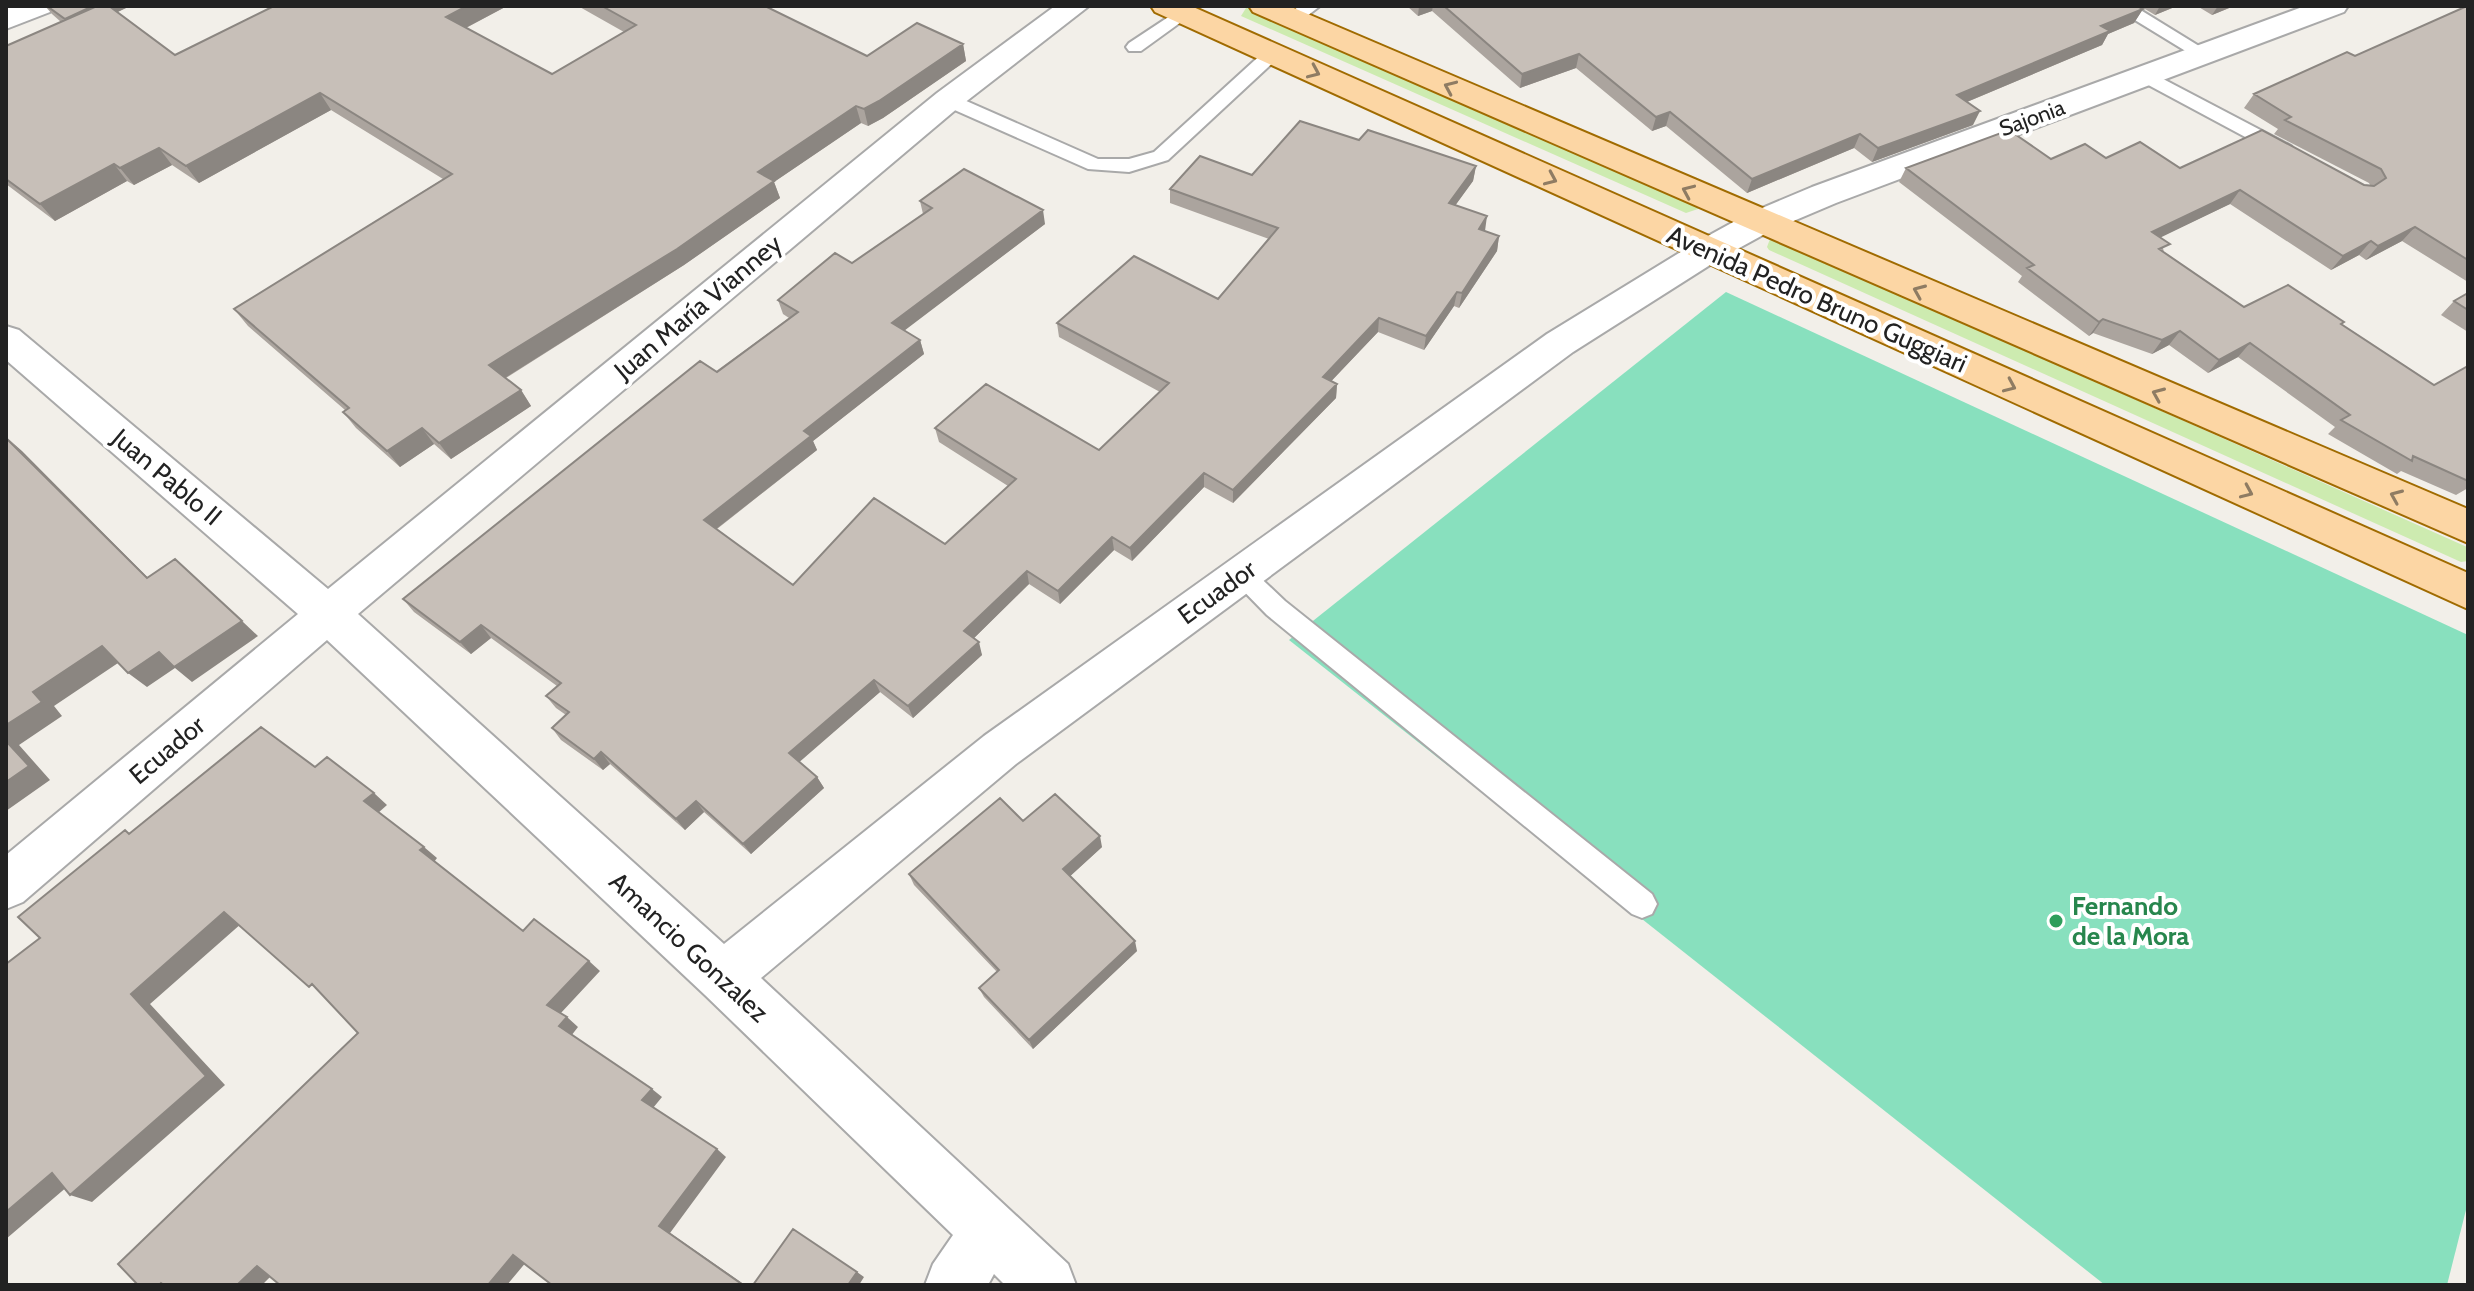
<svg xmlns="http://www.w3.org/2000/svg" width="2474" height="1291" font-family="Cabin,sans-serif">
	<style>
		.grass { fill: #cdebb0 }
		.pitch { fill: #88e0be }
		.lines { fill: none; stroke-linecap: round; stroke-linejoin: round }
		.service-casing { stroke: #a9a9a9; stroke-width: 4 }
		.minor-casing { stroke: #a9a9a9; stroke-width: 4 }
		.tertiary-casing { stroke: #a9a9a9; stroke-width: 4 }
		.primary-casing { stroke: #a06b00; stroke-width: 4 }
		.service { fill: #fff; fill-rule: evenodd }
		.minor { fill: #fff; fill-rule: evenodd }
		.tertiary { fill: #fff; fill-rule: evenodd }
		.primary { fill: #fcd6a4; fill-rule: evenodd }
		.wall { fill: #aba49e }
		.shaded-wall { fill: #8b8681 }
		.building { fill: #c7bfb8; stroke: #8b8681; stroke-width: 2 }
		.oneway { stroke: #8f7c63 }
		.leisure-dot { fill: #2e9e5b; stroke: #fff; stroke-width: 3 }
		.labels { text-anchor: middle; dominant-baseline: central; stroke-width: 8; stroke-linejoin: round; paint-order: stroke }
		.far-street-label { font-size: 22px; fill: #222; stroke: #fff }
		.street-label { font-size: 26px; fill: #222; stroke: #fff }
		.leisure-label { font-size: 26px; font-weight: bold; fill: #27864d; stroke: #fff; text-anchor: start }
	</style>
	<rect width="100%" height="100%" fill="#f2efe9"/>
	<!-- grass -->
	<path class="grass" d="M 1253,7 L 1699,206 L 1698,209 L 1686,213 L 1241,16 L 1246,8 Z
		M 1770,239 L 1778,240 L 2467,547 L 2468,561 L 2461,562 L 1769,250 L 1767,247 Z"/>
	<!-- pitch -->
	<path class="pitch" d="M 1726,292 L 2468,635 L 2468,1202 L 2447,1285 L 2105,1285 L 1289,640 Z"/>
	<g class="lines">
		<defs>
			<path id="service" d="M 1299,6 L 1320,6 L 1298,23 L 1286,23 L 1283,19 Z
				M 2112,6 L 2134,6 L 2212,54 L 2209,58 L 2197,58 Z
				M 1182,8 L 1191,13 L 1188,17 L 1141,51 L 1129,51 L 1126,47 L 1129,43 Z
				M 1272,49 L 1278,50 L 1281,54 L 1278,58 L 1168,160 L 1129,172 L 1088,169 L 941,104 L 939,100 L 941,96 L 955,96 L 1098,159 L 1129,159 L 1154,152 L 1266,50 Z
				M 2146,70 L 2291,146 L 2294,150 L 2291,154 L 2277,154 L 2139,80 L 2137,76 Z
				M 1241,565 L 1250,568 L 1285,601 L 1652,894 L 1657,904 L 1652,914 L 1642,918 L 1632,914 L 1267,615 L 1228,575 L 1232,568 Z"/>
			<path id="minor" d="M 1055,6 L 1089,6 L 959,107 L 358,614 L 724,944 L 984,736 L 1547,334 L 1697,242 L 1748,214 L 1812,187 L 2305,6 L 2348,6 L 2344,12 L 1836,203 L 1772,230 L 1721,258 L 1573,352 L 1016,764 L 761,978 L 1068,1264 L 1076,1285 L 1005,1285 L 994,1274 L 988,1285 L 925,1285 L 933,1264 L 953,1235 L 705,995 L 327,640 L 23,902 L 6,909 L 6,855 L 298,614 L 6,360 L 6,326 L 19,330 L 328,589 L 937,93 Z"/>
			<path id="tertiary" d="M 13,6 L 54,6 L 50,12 L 6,29 L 6,9 Z"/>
			<path id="primary" d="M 1151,6 L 1191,6 L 2468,573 L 2468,609 L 1155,12 Z
				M 1249,6 L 1289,6 L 2468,509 L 2468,543 L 1253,12 Z"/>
		</defs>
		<!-- service casing -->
		<use href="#service" class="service-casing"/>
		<!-- minor casing -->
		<use href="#minor" class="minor-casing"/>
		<!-- tertiary casing -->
		<use href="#tertiary" class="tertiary-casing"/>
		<!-- primary casing -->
		<use href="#primary" class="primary-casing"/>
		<!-- service -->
		<use href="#service" class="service"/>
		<!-- minor -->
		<use href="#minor" class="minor"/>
		<!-- tertiary -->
		<use href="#tertiary" class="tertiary"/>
		<!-- primary -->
		<use href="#primary" class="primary"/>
	</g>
	<!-- wall -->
	<path class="wall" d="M 45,6 L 125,6 L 126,8 L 117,12 L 175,55 L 274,6 L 507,6 L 466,28 L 552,74 L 624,32 L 578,6 L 765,6 L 867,56 L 963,44 L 966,61 L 883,118 L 868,126 L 861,123 L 774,182 L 780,198 L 684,265 L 506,378 L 521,390 L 531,406 L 451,459 L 434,444 L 400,467 L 356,428 L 343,412 L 345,410 L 248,326 L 234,309 L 443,179 L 331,110 L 199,183 L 172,165 L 134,185 L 127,181 L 55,221 L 6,184 L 6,46 L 61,22 L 52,14 Z
		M 1407,6 L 2137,6 L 2143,9 L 2134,23 L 2108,34 L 2102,45 L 1967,102 L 1973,125 L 1872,162 L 1854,148 L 1747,193 L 1666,126 L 1652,131 L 1576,68 L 1520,88 L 1432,11 L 1418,16 Z
		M 2140,6 L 2177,6 L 2155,15 Z
		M 2197,6 L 2234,6 L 2212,15 Z
		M 2468,6 L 2468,282 L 2402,241 L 2366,260 L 2359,255 L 2331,270 L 2230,204 L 2160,237 L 2164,252 L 2244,307 L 2344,322 L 2342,325 L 2434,385 L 2468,366 L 2468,488 L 2456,495 L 2401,471 L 2397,474 L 2328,434 L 2335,427 L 2238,357 L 2208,373 L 2169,345 L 2152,354 L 2093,333 L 2089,336 L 2018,282 L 2022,276 L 1899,182 L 1906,168 L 2051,159 L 2106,158 L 2180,168 L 2370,185 L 2369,183 L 2274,134 L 2278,129 L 2244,108 L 2254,94 L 2355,56 Z
		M 1359,140 L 1476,166 L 1473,181 L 1455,205 L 1484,231 L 1499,236 L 1497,251 L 1459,308 L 1454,306 L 1424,350 L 1378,332 L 1331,381 L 1337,384 L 1336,398 L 1233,503 L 1204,487 L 1132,561 L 1114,550 L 1060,604 L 1029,584 L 974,638 L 982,655 L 913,718 L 880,692 L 799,761 L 817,777 L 824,788 L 751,854 L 704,812 L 685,830 L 610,764 L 603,770 L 561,740 L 552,728 L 566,715 L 556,708 L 546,696 L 557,686 L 491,638 L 471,654 L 414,612 L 403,599 L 789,318 L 783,314 L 778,300 L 852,263 L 923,214 L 920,201 L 1045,224 L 904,330 L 920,340 L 924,354 L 813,441 L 817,450 L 717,529 L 793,585 L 945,544 L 1008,486 L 939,442 L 935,428 L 1099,450 L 1160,392 L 1059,337 L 1057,323 L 1218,299 L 1269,239 L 1170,203 L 1170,189 L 1252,175 Z
		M 2468,293 L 2468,332 L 2441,315 L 2454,301 Z
		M 1023,821 L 1102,847 L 1070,876 L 1137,951 L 1033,1049 L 984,997 L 979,988 L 997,972 L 914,885 L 909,874 Z"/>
	<!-- shaded-wall -->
	<path class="shaded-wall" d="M 93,6 L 125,6 L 126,8 L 75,33 L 65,19 Z
		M 467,6 L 507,6 L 454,34 L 446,17 Z
		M 1419,6 L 1433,6 L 1432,11 L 1418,16 Z
		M 2160,6 L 2177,6 L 2155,15 Z
		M 2218,6 L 2234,6 L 2212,15 Z
		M 2143,9 L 2134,23 L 2108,34 L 2102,45 L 1950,109 L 1957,95 L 2101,26 Z
		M 963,44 L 966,61 L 883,118 L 868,126 L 864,109 Z
		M 1579,54 L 1576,68 L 1520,88 L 1522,74 Z
		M 320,93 L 331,110 L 199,183 L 186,166 Z
		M 856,106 L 861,123 L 774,182 L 780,198 L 684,265 L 500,381 L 489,365 L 758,172 Z
		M 1980,111 L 1973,125 L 1872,162 L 1878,148 Z
		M 1670,112 L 1666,126 L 1652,131 L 1656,117 Z
		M 1860,134 L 1854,148 L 1747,193 L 1752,179 Z
		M 159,148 L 172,165 L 134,185 L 120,168 Z
		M 114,164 L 127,181 L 55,221 L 40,204 Z
		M 1476,166 L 1473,181 L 1447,217 L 1449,203 Z
		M 2240,190 L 2230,204 L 2143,246 L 2152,232 Z
		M 1043,210 L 1045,224 L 896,337 L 892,323 Z
		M 1487,216 L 1485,231 L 1476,244 L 1479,229 Z
		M 2415,227 L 2402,241 L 2366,260 L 2378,246 Z
		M 1499,236 L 1497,251 L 1459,308 L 1462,293 Z
		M 2371,241 L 2359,255 L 2331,270 L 2343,256 Z
		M 1457,292 L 1454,306 L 1424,350 L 1426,336 Z
		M 1379,318 L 1378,332 L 1322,391 L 1323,377 Z
		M 2103,319 L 2093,333 L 2089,336 L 2099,322 Z
		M 2180,331 L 2169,345 L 2152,354 L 2162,340 Z
		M 920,340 L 924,354 L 813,441 L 817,450 L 711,533 L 704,520 L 804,431 Z
		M 2250,343 L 2238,357 L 2208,373 L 2219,360 Z
		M 1337,384 L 1336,398 L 1233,503 L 1233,490 Z
		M 521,390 L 531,406 L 451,459 L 439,443 Z
		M 422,428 L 434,444 L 400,467 L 387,451 Z
		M 6,437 L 22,451 L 164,594 L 147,578 Z
		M 1204,473 L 1204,487 L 1132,561 L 1130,548 Z
		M 1112,537 L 1114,550 L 1060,604 L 1058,591 Z
		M 1027,571 L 1029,584 L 968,644 L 964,631 Z
		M 242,621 L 258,636 L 192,682 L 175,668 L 147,687 L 128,673 L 159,652 Z
		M 481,625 L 491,638 L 471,654 L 460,642 Z
		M 979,642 L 982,655 L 913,718 L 908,706 Z
		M 102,646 L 121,661 L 54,706 L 62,716 L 19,745 L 50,780 L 6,811 L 6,725 L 33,692 Z
		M 874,680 L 880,692 L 796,765 L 789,753 Z
		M 601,752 L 610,764 L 603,770 L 594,759 Z
		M 817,777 L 824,788 L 751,854 L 743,844 Z
		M 374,793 L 387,805 L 378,813 L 364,801 Z
		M 696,801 L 704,812 L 685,830 L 676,819 Z
		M 1100,836 L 1102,847 L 1066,880 L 1063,869 Z
		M 424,847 L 437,858 L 434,862 L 420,850 Z
		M 224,912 L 242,923 L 150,1004 L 225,1085 L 92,1202 L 70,1195 L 131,994 Z
		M 1135,941 L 1137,951 L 1033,1049 L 1029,1040 Z
		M 589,961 L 600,971 L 560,1014 L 547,1005 Z
		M 567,1017 L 578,1027 L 571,1036 L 559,1026 Z
		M 652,1089 L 662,1097 L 653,1108 L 642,1100 Z
		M 717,1149 L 726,1157 L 670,1233 L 745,1285 L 743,1285 L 659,1226 Z
		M 52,1173 L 75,1180 L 6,1239 L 6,1212 Z
		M 513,1255 L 527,1261 L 507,1285 L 488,1285 Z
		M 257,1266 L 276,1271 L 262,1285 L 237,1285 Z
		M 857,1272 L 864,1277 L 859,1285 L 848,1285 Z"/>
	<!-- building -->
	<path class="building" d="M 47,6 L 93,6 L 65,19 Z
		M 97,6 L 109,6 L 175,55 L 274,6 L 467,6 L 446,17 L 552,74 L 636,25 L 602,6 L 765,6 L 867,56 L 917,23 L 963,44 L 879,101 L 864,109 L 856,106 L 758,172 L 774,181 L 677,249 L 489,365 L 521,390 L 439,443 L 422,428 L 387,451 L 343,412 L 349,408 L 234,309 L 452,174 L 320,93 L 186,166 L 159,148 L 120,168 L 114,164 L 40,204 L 6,179 L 6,46 Z
		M 1444,6 L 2137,6 L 2143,9 L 2101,26 L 2110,31 L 1957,95 L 1980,111 L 1878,148 L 1860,134 L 1752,179 L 1670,112 L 1656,117 L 1579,54 L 1522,74 Z
		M 2467,6 L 2468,6 L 2468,260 L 2415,227 L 2378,246 L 2371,241 L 2343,256 L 2240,190 L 2152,232 L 2170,244 L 2159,249 L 2244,307 L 2288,285 L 2344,322 L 2341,324 L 2434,385 L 2468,366 L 2468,481 L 2413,456 L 2412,461 L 2341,420 L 2350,415 L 2250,343 L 2219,360 L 2180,331 L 2162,340 L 2103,319 L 2099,322 L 2027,268 L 2034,265 L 1906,168 L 2009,130 L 2051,159 L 2085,144 L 2106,158 L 2140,142 L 2180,168 L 2262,130 L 2364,185 L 2374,186 L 2386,178 L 2381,169 L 2285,120 L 2291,117 L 2254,94 L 2347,52 L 2355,56 Z
		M 1300,121 L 1359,140 L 1368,130 L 1476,166 L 1449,203 L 1487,216 L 1479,229 L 1499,236 L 1462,293 L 1457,292 L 1426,336 L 1379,318 L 1323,377 L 1337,384 L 1233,490 L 1204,473 L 1130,548 L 1112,537 L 1058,591 L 1027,571 L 964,631 L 979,642 L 908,706 L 874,680 L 789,753 L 817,777 L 743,844 L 696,801 L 676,819 L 601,752 L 594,759 L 552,728 L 569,712 L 546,696 L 561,683 L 481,625 L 460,642 L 403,599 L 700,361 L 717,372 L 798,312 L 778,300 L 835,253 L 852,263 L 932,208 L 920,201 L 964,169 L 1043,210 L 892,323 L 920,340 L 804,431 L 811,436 L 704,520 L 793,585 L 874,498 L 945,544 L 1016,479 L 935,428 L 986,384 L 1099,450 L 1169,383 L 1057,323 L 1134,256 L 1218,299 L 1278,228 L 1170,189 L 1200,156 L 1252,175 Z
		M 2468,293 L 2468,310 L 2454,301 Z
		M 6,438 L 147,578 L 175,559 L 242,621 L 174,667 L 159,652 L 128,673 L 102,646 L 33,692 L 42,702 L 6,725 Z
		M 261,727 L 315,767 L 327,757 L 374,793 L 364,801 L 424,847 L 420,850 L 523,931 L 534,919 L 589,961 L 547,1005 L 567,1017 L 559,1026 L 652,1089 L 642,1100 L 717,1149 L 659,1226 L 743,1285 L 552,1285 L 513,1255 L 488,1285 L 280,1285 L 257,1266 L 237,1285 L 164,1285 L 161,1283 L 159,1285 L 138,1285 L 118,1264 L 358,1033 L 312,984 L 309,987 L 224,912 L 131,994 L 206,1076 L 70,1195 L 52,1173 L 6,1212 L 6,964 L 40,938 L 18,917 L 125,830 L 129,834 Z
		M 6,741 L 29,766 L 6,782 Z
		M 1055,794 L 1100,836 L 1063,869 L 1135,941 L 1029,1040 L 979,988 L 999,970 L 909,874 L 1000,798 L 1023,821 Z
		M 793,1229 L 857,1272 L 848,1285 L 753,1285 Z"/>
	<!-- one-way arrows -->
	<defs><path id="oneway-chevron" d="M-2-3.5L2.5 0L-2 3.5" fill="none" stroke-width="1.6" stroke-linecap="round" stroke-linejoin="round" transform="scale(2)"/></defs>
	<g class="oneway">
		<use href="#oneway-chevron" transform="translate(1314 72) rotate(24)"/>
		<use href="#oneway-chevron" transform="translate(1450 87) rotate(-156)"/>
		<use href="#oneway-chevron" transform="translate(1551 179) rotate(24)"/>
		<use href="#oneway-chevron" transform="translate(1688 191) rotate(-156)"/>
		<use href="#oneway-chevron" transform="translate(1919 291) rotate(-157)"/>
		<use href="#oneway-chevron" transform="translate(2010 386) rotate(24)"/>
		<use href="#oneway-chevron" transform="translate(2158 394) rotate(-157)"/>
		<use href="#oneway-chevron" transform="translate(2247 492) rotate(24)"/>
		<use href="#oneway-chevron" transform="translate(2396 496) rotate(-157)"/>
	</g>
	<!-- markers -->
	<circle class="leisure-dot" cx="2056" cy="921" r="8"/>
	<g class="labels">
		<!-- far-street labels -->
		<g class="far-street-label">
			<text transform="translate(2032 118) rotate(-20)">Sajonia</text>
		</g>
		<!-- street labels -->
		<g class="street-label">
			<text transform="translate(1817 299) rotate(24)">Avenida Pedro Bruno Guggiari</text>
			<text transform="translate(698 307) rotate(-40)">Juan María Vianney</text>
			<text transform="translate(167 477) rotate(40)">Juan Pablo II</text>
			<text transform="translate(1217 592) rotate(-36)">Ecuador</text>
			<text transform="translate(167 750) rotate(-40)">Ecuador</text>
			<text transform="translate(689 947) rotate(43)">Amancio Gonzalez</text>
		</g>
		<!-- leisure labels -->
		<g class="leisure-label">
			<text x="2072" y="906">Fernando<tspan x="2072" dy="30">de la Mora</tspan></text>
		</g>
	</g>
	<!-- border -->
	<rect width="2474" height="1291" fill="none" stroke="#222222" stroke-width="16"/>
</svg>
